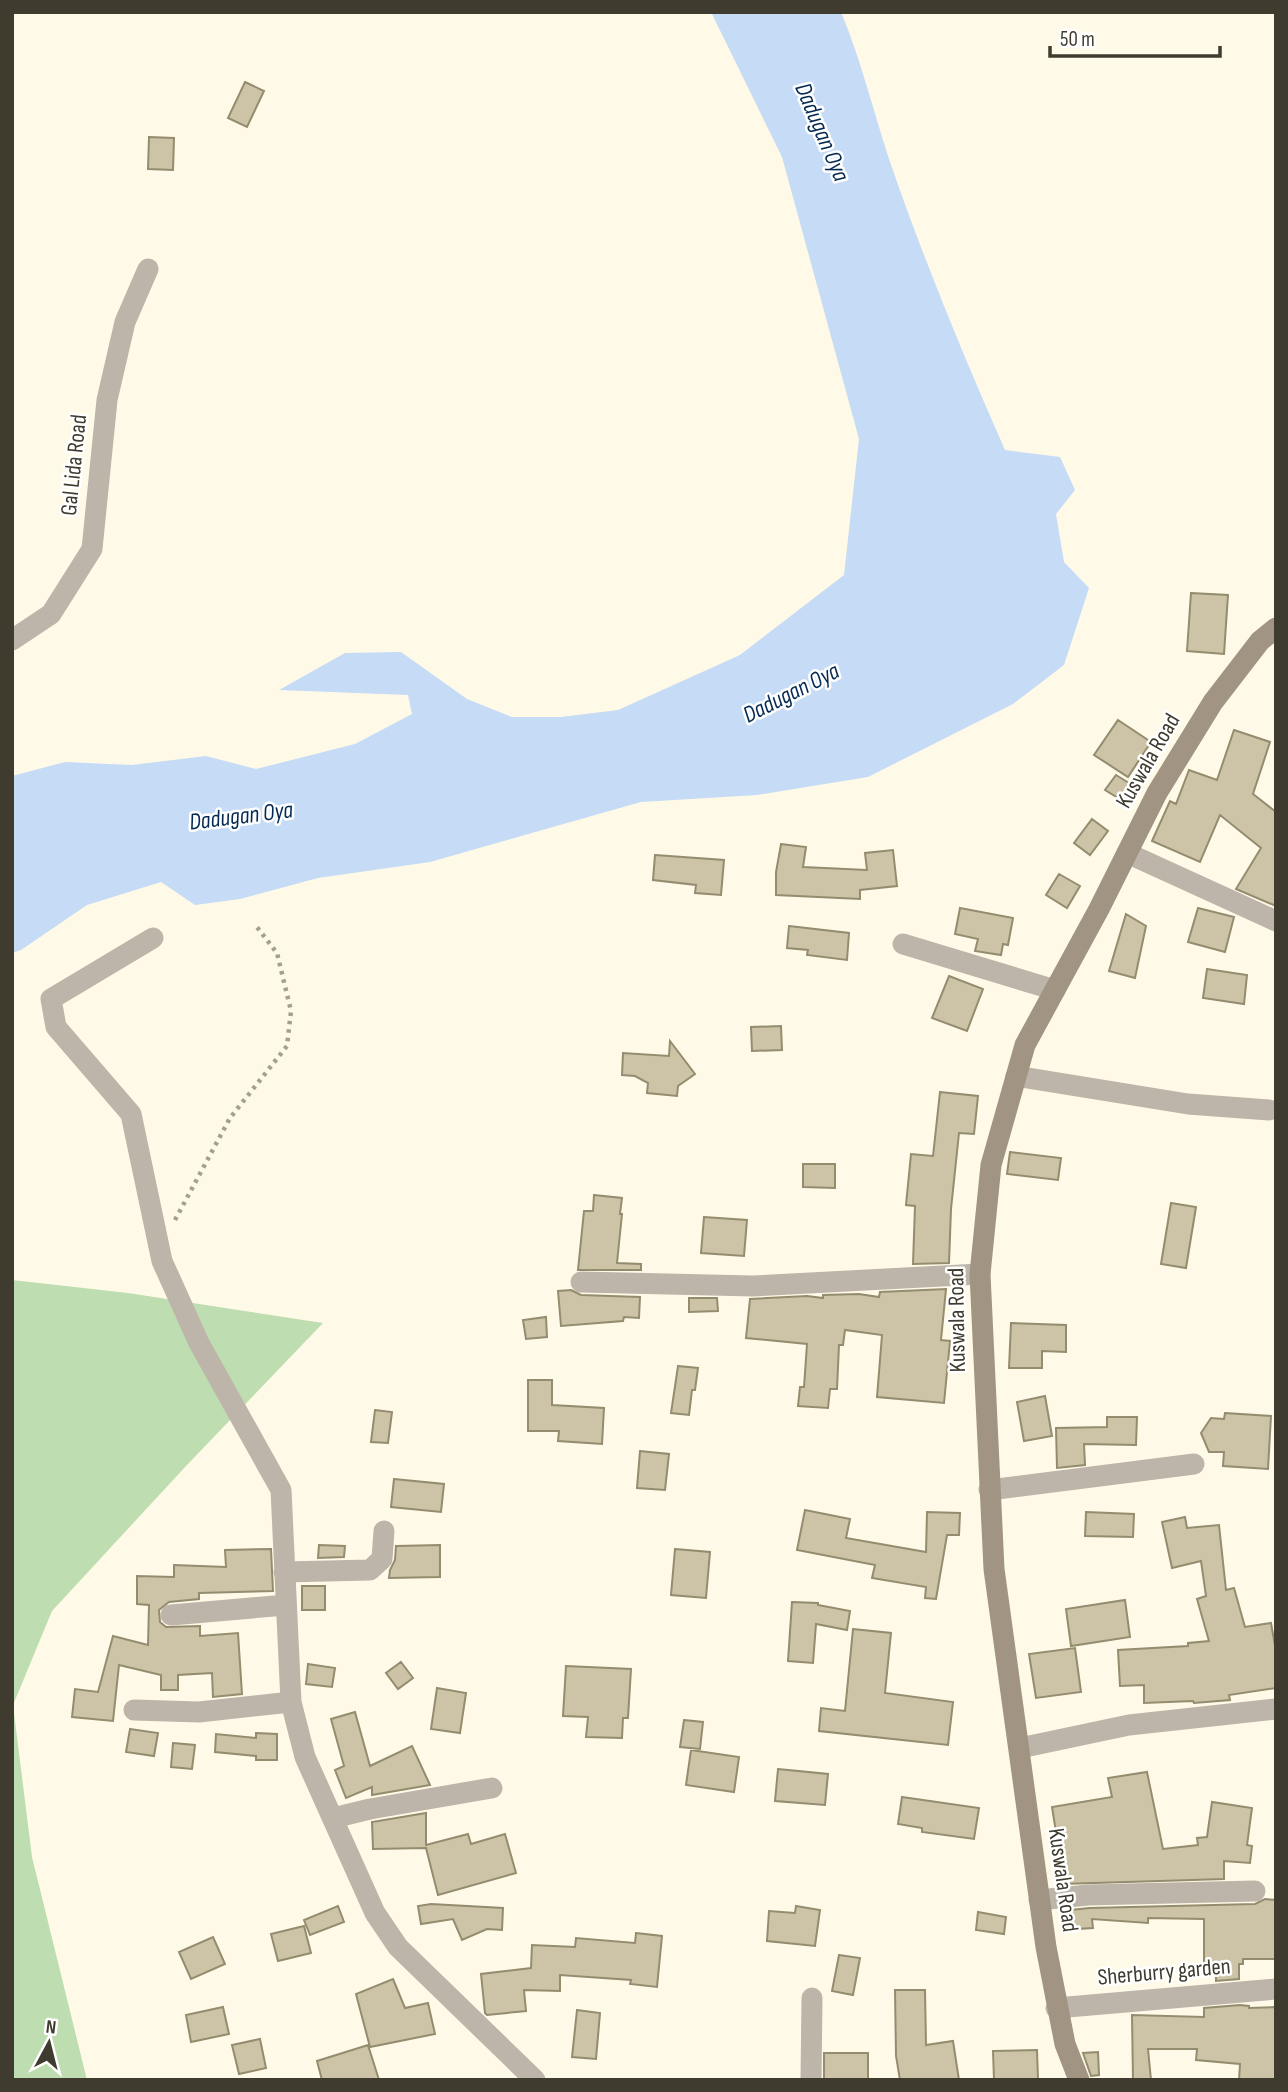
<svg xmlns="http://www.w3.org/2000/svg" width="1288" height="2092" font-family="'Sofia Sans Condensed',sans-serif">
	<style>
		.green { fill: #beddb0 }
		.water { fill: #c5dbf6 }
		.building { fill: #cdc4a7; stroke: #948c6f; stroke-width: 2 }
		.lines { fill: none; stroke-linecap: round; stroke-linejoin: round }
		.path { stroke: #a4a090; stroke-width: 4.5; stroke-dasharray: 3.5 5; stroke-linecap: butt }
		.street { stroke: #beb5aa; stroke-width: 21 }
		.secondary { stroke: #a19483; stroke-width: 21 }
		.labels { text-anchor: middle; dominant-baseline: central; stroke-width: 5; stroke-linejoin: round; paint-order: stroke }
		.street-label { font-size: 23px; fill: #3f3c2f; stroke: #fff }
		.water-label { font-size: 24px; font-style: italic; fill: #042a51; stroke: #fff }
	</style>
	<rect width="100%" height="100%" fill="#fffae7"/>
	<!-- green -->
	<path class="green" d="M 12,1280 L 128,1293 L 323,1323 L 186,1466 L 52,1611 L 13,1705 L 32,1857 L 87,2080 L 12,2080 Z"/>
	<!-- water -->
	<path class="water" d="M 711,12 L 841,12 C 861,60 873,110 889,159 C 923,258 963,355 1005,450 L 1060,457 L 1075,490 L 1056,514 L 1064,562 L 1089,588 L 1064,665 L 1013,704 L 868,777 L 757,795 L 641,802 L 430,862 L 318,878 L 240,899 L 195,905 L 161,882 L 87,905 L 21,950 L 12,953 L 12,776 L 65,762 L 132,765 L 206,756 L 256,769 L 355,744 L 412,714 L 408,695 L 279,690 L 345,653 L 401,652 L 467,699 L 512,717 L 561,717 L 618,710 L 740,655 L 844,575 L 859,439 L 782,157 Z"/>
	<!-- building -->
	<path class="building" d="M 245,82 L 264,91 L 247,127 L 228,118 Z
		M 149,137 L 174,138 L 173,170 L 148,169 Z
		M 1191,593 L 1228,595 L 1224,654 L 1187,651 Z
		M 1118,720 L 1151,742 L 1128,777 L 1094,755 Z
		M 1234,730 L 1270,742 L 1253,794 L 1276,812 L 1276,906 L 1236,889 L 1261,848 L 1220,815 L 1200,862 L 1152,841 L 1170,801 L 1176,804 L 1189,770 L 1217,780 Z
		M 1116,775 L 1137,788 L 1128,804 L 1105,790 Z
		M 1092,819 L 1108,831 L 1090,855 L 1074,843 Z
		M 781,844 L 806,847 L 803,867 L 867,870 L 865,853 L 893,850 L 897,886 L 860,890 L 860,899 L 776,895 L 776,872 Z
		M 655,855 L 724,860 L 721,895 L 695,893 L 696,885 L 653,880 Z
		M 1059,874 L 1080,886 L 1067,908 L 1046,895 Z
		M 960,908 L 1013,918 L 1008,945 L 1003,944 L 1001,955 L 975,951 L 978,939 L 955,934 Z
		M 1198,908 L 1234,917 L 1225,952 L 1188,942 Z
		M 1126,914 L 1146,926 L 1135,978 L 1109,971 Z
		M 789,926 L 849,933 L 847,960 L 807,955 L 808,950 L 787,948 Z
		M 1207,969 L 1247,975 L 1244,1004 L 1203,998 Z
		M 949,976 L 983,989 L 967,1031 L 932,1018 Z
		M 781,1026 L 782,1050 L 752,1051 L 751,1027 Z
		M 670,1041 L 695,1074 L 678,1086 L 677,1096 L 647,1093 L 648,1083 L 635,1076 L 622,1075 L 623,1053 L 669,1056 Z
		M 940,1092 L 978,1096 L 974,1134 L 959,1133 L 951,1209 L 949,1263 L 913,1264 L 915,1206 L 906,1205 L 911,1154 L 933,1156 Z
		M 1010,1152 L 1061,1158 L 1058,1180 L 1007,1174 Z
		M 803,1164 L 835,1164 L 835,1188 L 803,1187 Z
		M 594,1195 L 622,1198 L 620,1214 L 622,1214 L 617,1263 L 641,1264 L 641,1270 L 578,1270 L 584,1211 L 593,1211 Z
		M 1171,1203 L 1196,1207 L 1186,1268 L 1161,1264 Z
		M 704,1217 L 747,1220 L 744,1256 L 701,1253 Z
		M 946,1289 L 941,1340 L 950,1341 L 944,1403 L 877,1397 L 882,1335 L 845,1330 L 843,1345 L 839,1345 L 837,1389 L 830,1389 L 828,1408 L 798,1406 L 800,1387 L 804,1387 L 807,1344 L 746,1338 L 750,1299 L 807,1296 L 823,1298 L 823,1295 L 859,1294 L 879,1297 L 880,1292 Z
		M 571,1290 L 581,1295 L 640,1297 L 639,1318 L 624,1317 L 623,1321 L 561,1326 L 558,1291 Z
		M 689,1298 L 717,1298 L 718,1311 L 689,1312 Z
		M 546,1317 L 547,1337 L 526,1339 L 523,1320 Z
		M 1011,1323 L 1066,1325 L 1066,1352 L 1042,1351 L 1042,1368 L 1009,1368 Z
		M 678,1366 L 698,1368 L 695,1390 L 692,1390 L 689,1415 L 671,1413 Z
		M 528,1380 L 552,1380 L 552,1405 L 604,1408 L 602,1444 L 558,1441 L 559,1431 L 528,1431 Z
		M 1045,1396 L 1052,1436 L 1024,1441 L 1017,1402 Z
		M 375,1410 L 392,1412 L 388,1443 L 371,1442 Z
		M 1225,1413 L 1271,1416 L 1268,1469 L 1223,1466 L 1224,1452 L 1209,1452 L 1201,1433 L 1211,1418 L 1224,1419 Z
		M 1107,1417 L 1137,1417 L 1136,1445 L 1084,1444 L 1085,1465 L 1057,1468 L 1056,1428 L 1107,1427 Z
		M 640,1451 L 669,1454 L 665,1490 L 637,1488 Z
		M 394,1479 L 444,1484 L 441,1512 L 391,1507 Z
		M 805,1510 L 850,1519 L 846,1538 L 926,1552 L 927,1512 L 960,1513 L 959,1535 L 947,1535 L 936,1599 L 925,1598 L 926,1587 L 872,1578 L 875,1565 L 797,1550 Z
		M 1086,1512 L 1134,1514 L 1133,1537 L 1085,1536 Z
		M 1185,1517 L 1187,1528 L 1219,1525 L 1226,1590 L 1234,1588 L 1245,1627 L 1271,1623 L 1276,1651 L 1276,1688 L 1229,1695 L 1230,1700 L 1194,1703 L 1193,1701 L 1144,1703 L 1144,1685 L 1120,1686 L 1118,1650 L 1188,1646 L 1188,1643 L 1209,1641 L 1197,1599 L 1206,1596 L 1201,1561 L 1172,1568 L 1162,1522 Z
		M 319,1545 L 345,1546 L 344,1557 L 318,1558 Z
		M 440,1545 L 440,1577 L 389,1578 L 390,1570 L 395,1560 L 396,1546 Z
		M 271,1549 L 273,1591 L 199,1593 L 199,1599 L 169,1602 L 159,1610 L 160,1622 L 166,1627 L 200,1626 L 200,1636 L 238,1633 L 242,1694 L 213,1697 L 212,1673 L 178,1675 L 178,1690 L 161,1690 L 161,1675 L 119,1665 L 113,1721 L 72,1717 L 75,1689 L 98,1692 L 113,1636 L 148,1645 L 149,1605 L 137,1604 L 137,1576 L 174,1577 L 174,1565 L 226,1567 L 225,1550 Z
		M 675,1549 L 710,1552 L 706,1598 L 671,1595 Z
		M 302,1586 L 325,1586 L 325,1610 L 302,1610 Z
		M 1125,1600 L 1130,1637 L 1071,1646 L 1066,1609 Z
		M 792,1602 L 818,1603 L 818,1605 L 850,1611 L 847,1630 L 816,1624 L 813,1663 L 788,1661 Z
		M 853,1629 L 891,1633 L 885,1693 L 953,1702 L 948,1745 L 819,1731 L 821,1708 L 845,1711 Z
		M 1075,1648 L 1081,1692 L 1036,1698 L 1029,1654 Z
		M 401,1662 L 413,1678 L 398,1689 L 386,1673 Z
		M 308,1664 L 335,1668 L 332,1687 L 306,1684 Z
		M 566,1666 L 631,1669 L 628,1718 L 623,1718 L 622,1738 L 586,1737 L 588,1717 L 563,1716 Z
		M 437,1688 L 466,1693 L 460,1733 L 431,1729 Z
		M 355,1712 L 370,1766 L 412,1746 L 430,1785 L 372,1795 L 372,1787 L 346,1798 L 335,1770 L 344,1766 L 331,1719 Z
		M 684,1720 L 703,1722 L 700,1749 L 680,1747 Z
		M 130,1729 L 158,1733 L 154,1756 L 126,1752 Z
		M 256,1733 L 277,1734 L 277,1760 L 256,1760 L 256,1756 L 215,1752 L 216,1734 L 256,1738 Z
		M 173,1743 L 195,1745 L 192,1769 L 171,1767 Z
		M 691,1750 L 739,1757 L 734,1792 L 686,1785 Z
		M 778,1769 L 828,1774 L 825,1805 L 775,1801 Z
		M 1147,1772 L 1163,1849 L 1198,1845 L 1197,1838 L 1207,1837 L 1212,1802 L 1252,1808 L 1247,1845 L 1252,1846 L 1250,1863 L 1224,1861 L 1224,1879 L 1062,1884 L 1060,1857 L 1052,1807 L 1112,1797 L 1108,1778 Z
		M 902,1797 L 979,1808 L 974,1839 L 922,1832 L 922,1828 L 898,1824 Z
		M 426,1813 L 426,1845 L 468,1834 L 471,1844 L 505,1834 L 516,1873 L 438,1895 L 426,1848 L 373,1849 L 372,1822 Z
		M 1265,1899 L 1276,1900 L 1276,1959 L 1243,1959 L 1243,1964 L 1239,1964 L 1239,1979 L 1216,1981 L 1216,1963 L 1204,1963 L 1204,1919 L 1148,1918 L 1148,1923 L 1092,1919 L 1093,1928 L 1062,1930 L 1062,1911 L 1089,1908 L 1255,1904 Z
		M 431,1904 L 503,1908 L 502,1930 L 487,1929 L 462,1940 L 453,1919 L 421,1924 L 418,1906 Z
		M 338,1906 L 344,1922 L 310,1935 L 304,1920 Z
		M 796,1906 L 820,1910 L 815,1946 L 767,1941 L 769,1911 L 795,1913 Z
		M 978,1912 L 1006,1917 L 1004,1934 L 976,1930 Z
		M 304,1926 L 311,1953 L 278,1961 L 271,1934 Z
		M 636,1933 L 662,1936 L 657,1987 L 630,1984 L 631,1980 L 560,1975 L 560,1991 L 524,1990 L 526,2011 L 487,2015 L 485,2013 L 481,1974 L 531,1968 L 532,1945 L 575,1947 L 576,1938 L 635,1943 Z
		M 213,1937 L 225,1964 L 191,1979 L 179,1952 Z
		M 839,1955 L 860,1958 L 853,1995 L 832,1991 Z
		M 393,1979 L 405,2008 L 428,2003 L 435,2034 L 370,2047 L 356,1994 Z
		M 895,1990 L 925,1990 L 926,2045 L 953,2041 L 959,2080 L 900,2080 L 896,2056 Z
		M 1240,2005 L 1249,2006 L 1249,2008 L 1276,2007 L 1276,2080 L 1239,2080 L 1240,2064 L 1196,2060 L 1197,2049 L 1148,2049 L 1151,2080 L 1133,2080 L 1132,2015 L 1204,2017 L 1204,2008 Z
		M 223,2007 L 229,2034 L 191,2042 L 186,2015 Z
		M 577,2010 L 600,2013 L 596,2059 L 572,2057 Z
		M 260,2039 L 266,2068 L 239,2074 L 232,2045 Z
		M 368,2045 L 379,2080 L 322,2080 L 317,2061 Z
		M 1037,2050 L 1038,2079 L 994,2080 L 993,2051 Z
		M 1098,2052 L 1099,2075 L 1091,2076 L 1083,2053 Z
		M 824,2053 L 868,2053 L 868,2080 L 824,2080 Z"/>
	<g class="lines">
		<!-- path -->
		<path class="path" d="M 175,1220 L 230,1118 L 287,1046 L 291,1011 L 277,953 L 257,927"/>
		<!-- street -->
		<path class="street" d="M 12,640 L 51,614 L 92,549 L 107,400 L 125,322 L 148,269
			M 1127,853 L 1276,921
			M 153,938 L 51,999 L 56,1027 L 131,1114 L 162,1261 L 199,1343 L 281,1490 L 291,1702 L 305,1757 L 375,1913 L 398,1947 L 535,2080
			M 903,944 L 1055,990
			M 1016,1076 L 1188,1104 L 1269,1110
			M 581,1282 L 753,1286 L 980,1274
			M 989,1490 L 1194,1464
			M 284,1572 L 370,1570 L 382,1559 L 384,1531
			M 171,1615 L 286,1605
			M 134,1710 L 199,1712 L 291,1702
			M 1020,1748 L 1129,1725 L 1276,1709
			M 333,1818 L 370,1809 L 492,1788
			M 1039,1900 L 1088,1895 L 1255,1891
			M 1056,2008 L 1276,1989
			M 811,2080 L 812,1998"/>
		<!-- secondary -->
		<path class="secondary" d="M 1079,2080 L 1065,2044 L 1046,1947 L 994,1569 L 980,1274 L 991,1165 L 1025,1045 L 1099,909 L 1157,793 L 1213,702 L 1260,641 L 1276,628"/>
	</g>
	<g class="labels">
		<!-- street labels -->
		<g class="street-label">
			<text transform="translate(74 465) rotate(-84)">Gal Lida Road</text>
			<text transform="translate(1148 761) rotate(-60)">Kuswala Road</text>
			<text transform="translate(957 1320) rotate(-91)">Kuswala Road</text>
			<text transform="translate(1063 1880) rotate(82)">Kuswala Road</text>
			<text transform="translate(1164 1972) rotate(-5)">Sherburry garden</text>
		</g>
		<!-- water labels -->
		<g class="water-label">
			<text transform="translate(822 132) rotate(67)">Dadugan Oya</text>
			<text transform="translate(791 693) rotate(-27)">Dadugan Oya</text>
			<text transform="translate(241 816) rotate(-7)">Dadugan Oya</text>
		</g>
	</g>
	<!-- border -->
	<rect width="1288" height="2092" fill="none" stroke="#3f3c2f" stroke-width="28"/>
	<!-- north arrow -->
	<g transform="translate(49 2043) rotate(7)" stroke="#ffffff" stroke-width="5" paint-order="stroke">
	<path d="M0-5L12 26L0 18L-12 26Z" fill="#3f3c2f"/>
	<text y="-10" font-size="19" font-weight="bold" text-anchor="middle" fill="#3f3c2f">N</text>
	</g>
	<!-- scale -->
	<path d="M1050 46v10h170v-10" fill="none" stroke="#3f3c2f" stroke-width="3.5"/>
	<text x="1060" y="46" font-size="21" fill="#3f3c2f" stroke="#ffffff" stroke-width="5" paint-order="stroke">50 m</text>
</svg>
